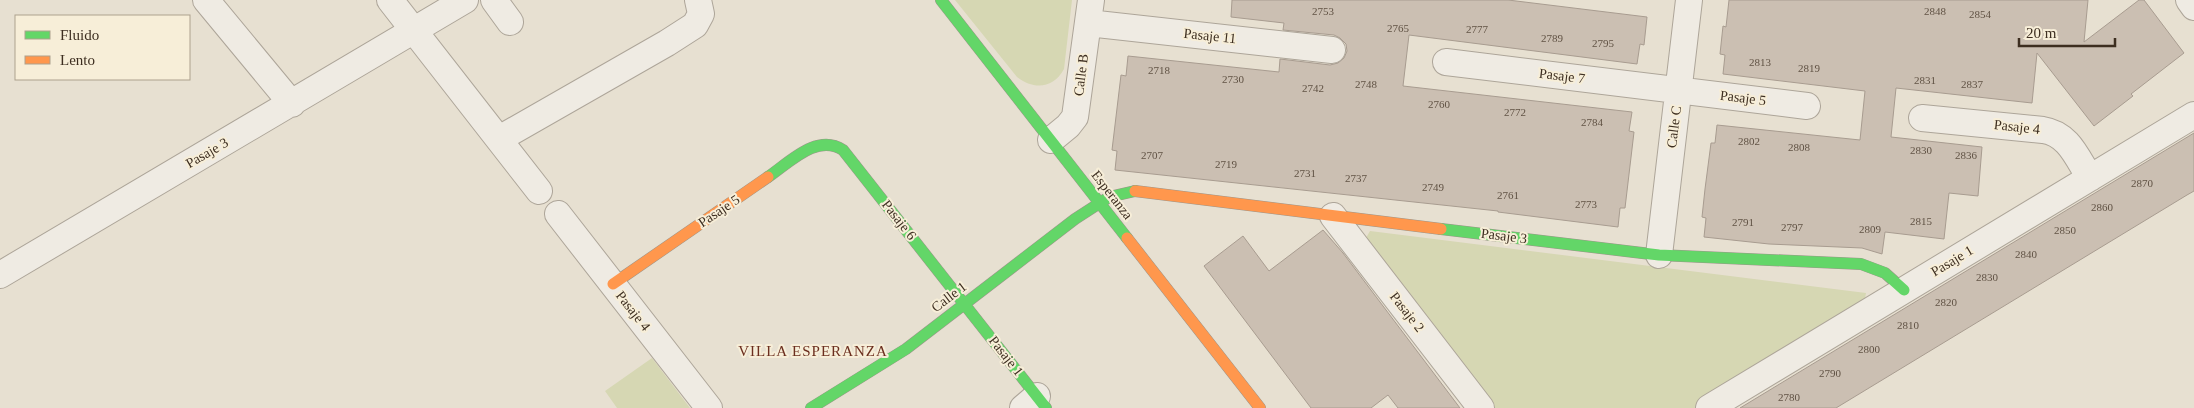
<svg xmlns="http://www.w3.org/2000/svg" width="2194" height="408" font-family="Georgia,serif">
	<style>
		.green { fill: #d6d7b3 }
		.building { fill: #cbbfb2; stroke: #a89c90 }
		.lines { fill: none; stroke-linecap: round; stroke-linejoin: round }
		.street-casing { stroke: #ada599; stroke-width: 28 }
		.fast-casing { stroke: #9c958a; stroke-width: 12 }
		.slow-casing { stroke: #9c958a; stroke-width: 12 }
		.street { stroke: #efebe3; stroke-width: 26 }
		.fast { stroke: #63d668; stroke-width: 11 }
		.slow { stroke: #ff974d; stroke-width: 11 }
		.labels { text-anchor: middle; dominant-baseline: central; stroke-width: 4; stroke-linejoin: round; paint-order: stroke }
		.number-label { font-size: 11px; fill: #605244 }
		.street-label { font-size: 14px; fill: #3d2e20; stroke: #f7eed8 }
		.neighbourhood-label { font-size: 15px; letter-spacing: 1px; fill: #6b2e1e; stroke: #f7eed8 }
	</style>
	<rect width="100%" height="100%" fill="#e7e0d1"/>
	<!-- green -->
	<path class="green" d="M 955,0 L 1072,0 L 1064,69 C 1053,89 1034,90 1017,77 Z
		M 1370,231 L 1866,293 L 1864,304 L 1695,408 L 1493,408 L 1363,243 Z
		M 652,358 L 690,408 L 617,408 L 605,391 Z"/>
	<!-- building -->
	<path class="building" d="M 1232,0 L 1508,0 L 1647,17 L 1644,45 L 1640,44 L 1637,64 L 1409,35 L 1403,86 L 1632,112 L 1629,131 L 1634,132 L 1625,208 L 1620,208 L 1618,227 L 1498,212 L 1498,211 L 1115,170 L 1117,151 L 1112,150 L 1121,75 L 1126,76 L 1128,56 L 1279,72 L 1280,59 L 1330,65 L 1338,63 L 1344,58 L 1347,51 L 1346,44 L 1340,38 L 1334,35 L 1283,30 L 1284,23 L 1231,17 Z
		M 1729,0 L 2088,0 L 2084,42 L 2139,0 L 2144,0 L 2184,53 L 2131,94 L 2133,96 L 2094,126 L 2037,53 L 2032,103 L 1896,88 L 1891,137 L 1982,147 L 1978,196 L 1949,193 L 1944,239 L 1885,232 L 1882,254 L 1862,248 L 1769,244 L 1704,237 L 1706,218 L 1702,217 L 1705,189 L 1711,143 L 1715,143 L 1717,125 L 1860,140 L 1865,91 L 1723,74 L 1725,55 L 1720,54 L 1723,26 L 1726,27 Z
		M 2194,133 L 2194,191 L 2187,195 L 1836,408 L 1740,408 Z
		M 1323,230 L 1343,253 L 1460,408 L 1398,408 L 1388,395 L 1371,408 L 1311,408 L 1204,266 L 1243,236 L 1269,271 Z"/>
	<g class="lines">
		<defs>
			<path id="street" d="M 206,0 L 292,104
				M 390,0 L 539,191
				M 494,0 L 510,22
				M 2189,0 L 2194,7
				M 1088,23 L 1332,50
				M 1446,62 L 1807,106
				M 1922,118 L 2043,130 C 2069,134 2077,158 2090,178
				M 499,139 L 667,43 L 695,25 L 701,14 L 698,0
				M 1051,140 L 1068,126 L 1075,117 L 1091,0
				M 558,214 L 709,408
				M 1333,216 L 1481,408
				M 1659,255 L 1689,0
				M 0,275 L 465,0
				M 1023,408 L 1037,396
				M 1709,408 L 2194,115"/>
			<path id="fast" d="M 941,0 L 1127,238
				M 768,177 C 790,162 817,133 843,150 L 1046,408
				M 1441,229 L 1659,255 L 1861,264 L 1885,273 L 1904,290
				M 811,408 L 906,349 L 1075,219 L 1109,197 L 1135,191"/>
			<path id="slow" d="M 1135,191 L 1441,229
				M 1127,238 L 1260,408
				M 613,284 L 768,177"/>
		</defs>
		<!-- street casing -->
		<use href="#street" class="street-casing"/>
		<!-- fast casing -->
		<use href="#fast" class="fast-casing"/>
		<!-- slow casing -->
		<use href="#slow" class="slow-casing"/>
		<!-- street -->
		<use href="#street" class="street"/>
		<!-- fast -->
		<use href="#fast" class="fast"/>
		<!-- slow -->
		<use href="#slow" class="slow"/>
	</g>
	<g class="labels">
		<!-- number labels -->
		<g class="number-label">
			<text x="1323" y="11">2753</text>
			<text x="1935" y="11">2848</text>
			<text x="1980" y="14">2854</text>
			<text x="1398" y="28">2765</text>
			<text x="1477" y="29">2777</text>
			<text x="1552" y="38">2789</text>
			<text x="1603" y="43">2795</text>
			<text x="1760" y="62">2813</text>
			<text x="1809" y="68">2819</text>
			<text x="1159" y="70">2718</text>
			<text x="1233" y="79">2730</text>
			<text x="1925" y="80">2831</text>
			<text x="1366" y="84">2748</text>
			<text x="1972" y="84">2837</text>
			<text x="1313" y="88">2742</text>
			<text x="1439" y="104">2760</text>
			<text x="1515" y="112">2772</text>
			<text x="1592" y="122">2784</text>
			<text x="1749" y="141">2802</text>
			<text x="1799" y="147">2808</text>
			<text x="1921" y="150">2830</text>
			<text x="1152" y="155">2707</text>
			<text x="1966" y="155">2836</text>
			<text x="1226" y="164">2719</text>
			<text x="1305" y="173">2731</text>
			<text x="1356" y="178">2737</text>
			<text x="2142" y="183">2870</text>
			<text x="1433" y="187">2749</text>
			<text x="1508" y="195">2761</text>
			<text x="1586" y="204">2773</text>
			<text x="2102" y="207">2860</text>
			<text x="1921" y="221">2815</text>
			<text x="1743" y="222">2791</text>
			<text x="1792" y="227">2797</text>
			<text x="1870" y="229">2809</text>
			<text x="2065" y="230">2850</text>
			<text x="2026" y="254">2840</text>
			<text x="1987" y="277">2830</text>
			<text x="1946" y="302">2820</text>
			<text x="1908" y="325">2810</text>
			<text x="1869" y="349">2800</text>
			<text x="1830" y="373">2790</text>
			<text x="1789" y="397">2780</text>
		</g>
		<!-- street labels -->
		<g class="street-label">
			<text transform="translate(1210 36) rotate(6)">Pasaje 11</text>
			<text transform="translate(1081 75) rotate(-83)">Calle B</text>
			<text transform="translate(1562 76) rotate(7)">Pasaje 7</text>
			<text transform="translate(1743 98) rotate(7)">Pasaje 5</text>
			<text transform="translate(1674 127) rotate(-83)">Calle C</text>
			<text transform="translate(2017 127) rotate(6)">Pasaje 4</text>
			<text transform="translate(207 153) rotate(-30)">Pasaje 3</text>
			<text transform="translate(1112 195) rotate(52)">Esperanza</text>
			<text transform="translate(719 211) rotate(-34)">Pasaje 5</text>
			<text transform="translate(899 220) rotate(52)">Pasaje 6</text>
			<text transform="translate(1504 236) rotate(7)">Pasaje 3</text>
			<text transform="translate(1952 261) rotate(-31)">Pasaje 1</text>
			<text transform="translate(949 297) rotate(-37)">Calle 1</text>
			<text transform="translate(633 311) rotate(52)">Pasaje 4</text>
			<text transform="translate(1407 312) rotate(52)">Pasaje 2</text>
			<text transform="translate(1006 356) rotate(52)">Pasaje 1</text>
		</g>
		<!-- neighbourhood labels -->
		<g class="neighbourhood-label">
			<text x="813" y="351">VILLA ESPERANZA</text>
		</g>
	</g>
	<!-- legend -->
	<rect x="15" y="15" width="175" height="65" fill="#f7eed8" stroke="#ada18e"/>
	<rect x="25" y="31" width="25" height="8" fill="#63d668" stroke="#ada18e"/>
	<text x="60" y="40" font-size="15" fill="#3d2e20">Fluido</text>
	<rect x="25" y="56" width="25" height="8" fill="#ff974d" stroke="#ada18e"/>
	<text x="60" y="65" font-size="15" fill="#3d2e20">Lento</text>
	<!-- scale -->
	<path d="M2019 38v8h96v-8" fill="none" stroke="#3d2e20" stroke-width="2.5"/>
	<text x="2026" y="38" font-size="15" fill="#3d2e20" stroke="#f7eed8" stroke-width="4" paint-order="stroke">20 m</text>
</svg>
